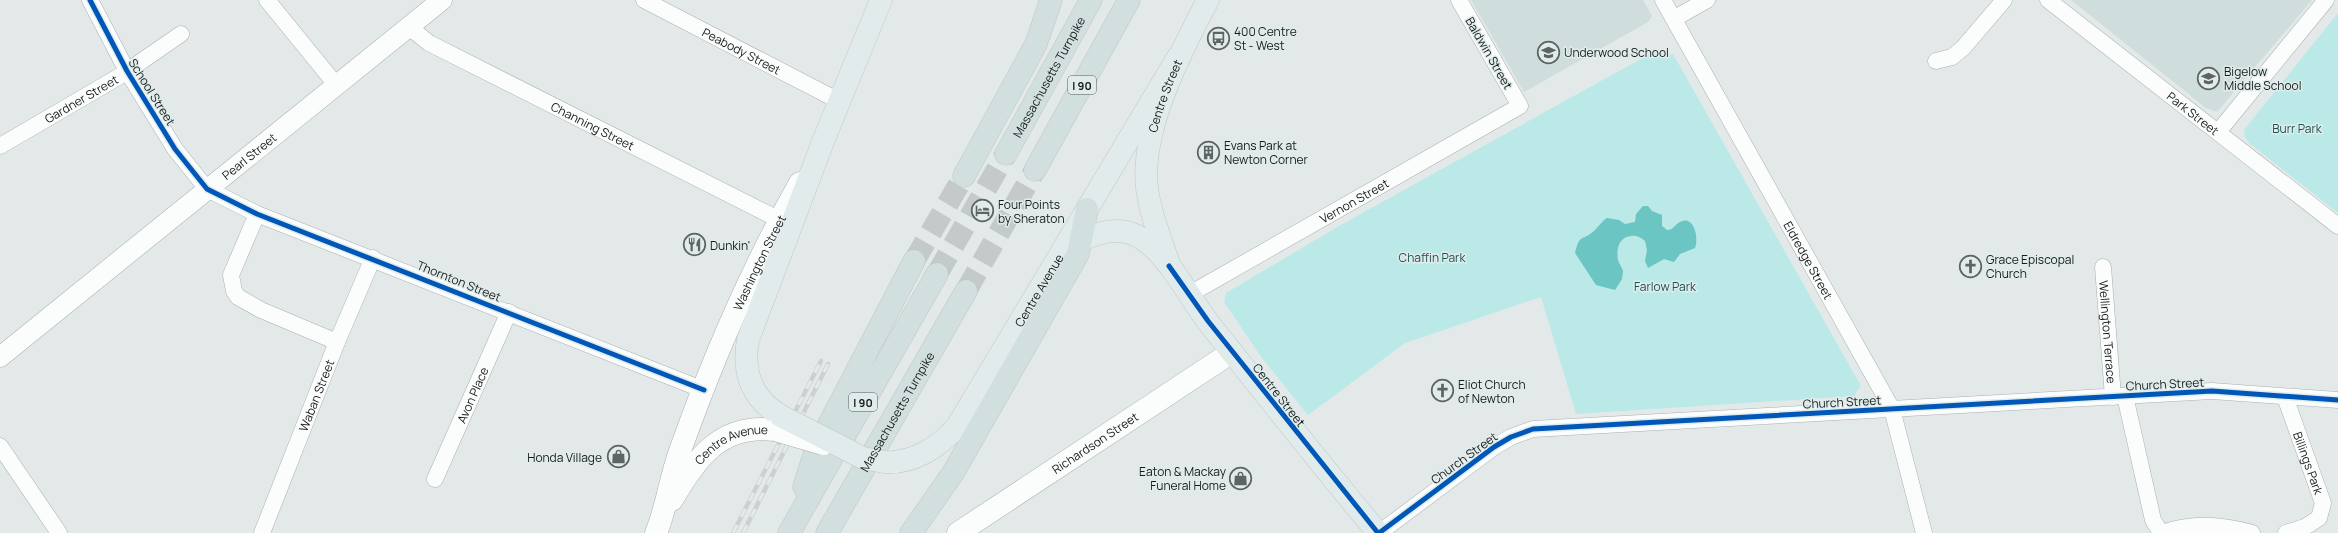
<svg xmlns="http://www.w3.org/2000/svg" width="2338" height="533" font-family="Manrope,sans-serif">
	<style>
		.built { fill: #cfdedd }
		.green { fill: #bae9e7 }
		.water { fill: #6bc5c2 }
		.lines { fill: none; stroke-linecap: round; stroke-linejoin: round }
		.motorway-tunnel { stroke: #c4caca; stroke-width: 22; stroke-dasharray: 22 11; stroke-linecap: butt }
		.minor-casing { stroke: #abafaf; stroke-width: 17 }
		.tertiary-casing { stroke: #abafaf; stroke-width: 21 }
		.secondary-casing { stroke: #abafaf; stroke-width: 23 }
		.primary-casing { stroke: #c2c5c5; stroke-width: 23 }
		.motorway-casing { stroke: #c2c5c5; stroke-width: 23 }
		.minor { stroke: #fbfcfc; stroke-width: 16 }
		.tertiary { stroke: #fbfcfc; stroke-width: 20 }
		.secondary { stroke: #fbfcfc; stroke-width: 22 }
		.primary { stroke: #e1ebeb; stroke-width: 22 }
		.motorway { stroke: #d1dfdf; stroke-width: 22 }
		.rail-casing { stroke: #ced0d0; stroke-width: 4.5 }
		.rail { stroke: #e0eceb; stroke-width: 3; stroke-dasharray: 9; stroke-linecap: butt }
		.secondary-bridge-casing { stroke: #abafaf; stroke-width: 23; stroke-linecap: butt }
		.primary-bridge-casing { stroke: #c2c5c5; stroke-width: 23; stroke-linecap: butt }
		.secondary-bridge { stroke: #fbfcfc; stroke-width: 22 }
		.primary-bridge { stroke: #e1ebeb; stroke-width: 22 }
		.cycleway-casing { stroke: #e0eceb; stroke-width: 8 }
		.cycleway { stroke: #0057b8; stroke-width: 5 }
		.labels { text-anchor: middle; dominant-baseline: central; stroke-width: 3; stroke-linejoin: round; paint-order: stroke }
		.shield { fill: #e0eceb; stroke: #535a59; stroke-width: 1 }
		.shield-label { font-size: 11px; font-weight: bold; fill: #171b1b }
		.poi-label { font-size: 12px; fill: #171b1b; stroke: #e0eceb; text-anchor: start }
		.street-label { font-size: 12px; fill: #171b1b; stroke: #e0eceb }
		.park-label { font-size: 12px; fill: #1d514f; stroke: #e0eceb }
	</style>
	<rect width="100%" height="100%" fill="#e3e9e9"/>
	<!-- built -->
	<path class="built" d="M 1471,0 L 1643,0 L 1652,16 L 1648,22 L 1524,92 Z
		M 2071,0 L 2312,0 L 2217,112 L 2206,108 Z"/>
	<!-- green -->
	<path class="green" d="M 2338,13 L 2338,213 L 2249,143 L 2245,137 L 2244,130 Z
		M 1657,50 L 1668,56 L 1673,54 L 1861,386 L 1856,392 L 1855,396 L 1576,414 L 1541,297 L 1405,343 L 1308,415 L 1262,358 L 1224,302 L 1226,293 L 1339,226 Z"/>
	<!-- water -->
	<path class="water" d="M 1643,206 L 1648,206 L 1652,211 L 1662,215 L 1662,226 L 1667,230 C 1674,230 1675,224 1680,222 C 1694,214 1699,238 1695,248 L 1680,254 L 1674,262 L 1664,259 L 1648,268 L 1645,261 L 1647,250 L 1645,241 C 1640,237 1637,235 1631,236 C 1619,237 1616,249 1618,260 C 1619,264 1622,267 1623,271 L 1622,279 L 1615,290 L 1596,285 L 1575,253 C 1580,233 1581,242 1594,231 C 1598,227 1602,221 1607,218 L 1619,220 L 1625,224 L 1635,222 L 1636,214 Z"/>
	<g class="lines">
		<!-- motorway-tunnel -->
		<path class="motorway-tunnel" d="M 914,261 L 964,176
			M 937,274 L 1006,154
			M 966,291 L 1035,170"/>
		<defs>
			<g id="minor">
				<path d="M 90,0 L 127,71 L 175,149 L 207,189 L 257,214 L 704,390"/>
				<path d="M 267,0 L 337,86"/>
				<path id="s1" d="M 644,0 L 839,101"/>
				<path id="s2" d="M 1663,0 L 1892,409 L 1924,533"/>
				<path id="s3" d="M 2048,0 L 2338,226"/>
				<path d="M 1675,18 L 1707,0"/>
				<path id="s4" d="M 409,27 L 429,43 L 780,220"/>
				<path d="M 1936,61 L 1952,57 L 1963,48 L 2004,0"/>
				<path d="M 2218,132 L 2326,0"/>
				<path id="s5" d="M 0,146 L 120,76 L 181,34"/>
				<path d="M 257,214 L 231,275 L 234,291 L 238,297 L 261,310 L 337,342"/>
				<path id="s6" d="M 2103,267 L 2113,397"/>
				<path id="s7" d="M 1188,295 L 1520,106 L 1459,0"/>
				<path d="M 2125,396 L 2153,520 L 2161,533"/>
				<path id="s8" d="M 2285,397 L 2323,503 L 2319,518 L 2305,527 L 2286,533"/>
				<path d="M 0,446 L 59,533"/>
				<path id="s9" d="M 435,479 L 509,312"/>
				<path id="s10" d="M 262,533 L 337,342 L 373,258"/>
				<path d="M 1379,533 L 1494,447 L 1511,437 L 1533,429 L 2212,391 L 2338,400"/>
				<path d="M 2162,533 C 2192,522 2221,524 2252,533"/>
			</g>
			<g id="tertiary">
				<path id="s11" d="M 0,357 L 442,0"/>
			</g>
			<g id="secondary">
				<path id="s12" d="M 672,500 C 696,458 721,423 775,430"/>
				<path id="s13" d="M 656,533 C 667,507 670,478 680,451 C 712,361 753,266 800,183"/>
				<path id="s14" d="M 958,533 L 1232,352"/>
			</g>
			<g id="primary">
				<path d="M 1065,247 C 1087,238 1111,224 1135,235 C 1165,248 1188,296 1208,322 C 1264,393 1320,463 1378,533"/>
				<path id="s15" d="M 1168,261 C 1160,237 1150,213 1147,188 C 1140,130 1181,51 1208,0"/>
				<path d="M 781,416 C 752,399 742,373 748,340 L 824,139 L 881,0"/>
				<path id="s16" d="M 884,462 C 913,464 940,447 958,425 L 1178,57"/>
			</g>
			<g id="motorway">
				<path id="s17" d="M 1006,154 L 1091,0"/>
				<path d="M 1035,170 L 1129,0"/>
				<path d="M 964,176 L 1036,44 L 1051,0"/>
				<path d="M 804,487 L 816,449 L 914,261"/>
				<path d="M 789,533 L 937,274"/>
				<path id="s18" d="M 827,533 L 966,291"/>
				<path d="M 911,533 L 953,473 L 1078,254 L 1087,209"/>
			</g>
		</defs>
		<!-- minor casing -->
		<use href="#minor" class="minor-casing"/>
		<!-- tertiary casing -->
		<use href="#tertiary" class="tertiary-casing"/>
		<!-- secondary casing -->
		<use href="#secondary" class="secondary-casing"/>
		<!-- primary casing -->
		<use href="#primary" class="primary-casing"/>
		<!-- motorway casing -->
		<use href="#motorway" class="motorway-casing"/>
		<!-- minor -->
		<use href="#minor" class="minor"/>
		<!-- tertiary -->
		<use href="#tertiary" class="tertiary"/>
		<!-- secondary -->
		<use href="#secondary" class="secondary"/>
		<!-- primary -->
		<use href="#primary" class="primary"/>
		<!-- motorway -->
		<use href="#motorway" class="motorway"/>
		<defs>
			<path id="rail" d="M 733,533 L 821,361
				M 743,533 L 828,364"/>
		</defs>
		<!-- rail casing -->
		<use href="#rail" class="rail-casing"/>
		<!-- rail -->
		<use href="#rail" class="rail"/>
		<defs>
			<path id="secondary-bridge" d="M 775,430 L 823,444"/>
			<path id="primary-bridge" d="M 781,416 L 863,458 L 884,462"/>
		</defs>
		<!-- secondary-bridge casing -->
		<use href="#secondary-bridge" class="secondary-bridge-casing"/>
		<!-- primary-bridge casing -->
		<use href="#primary-bridge" class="primary-bridge-casing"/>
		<!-- secondary-bridge -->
		<use href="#secondary-bridge" class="secondary-bridge"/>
		<!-- primary-bridge -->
		<use href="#primary-bridge" class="primary-bridge"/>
		<defs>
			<path id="cycleway" d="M 90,0 L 127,71 L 175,149 L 207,189 L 257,214 L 704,390
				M 1169,266 L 1208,321 L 1378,533
				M 1379,533 L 1494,447 L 1511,437 L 1533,429 L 2212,391 L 2338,400"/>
		</defs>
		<!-- cycleway casing -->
		<use href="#cycleway" class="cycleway-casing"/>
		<!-- cycleway -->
		<use href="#cycleway" class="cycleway"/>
	</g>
	<!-- icons -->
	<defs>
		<symbol id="bus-ring" viewBox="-11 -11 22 22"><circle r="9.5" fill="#e0eceb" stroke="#5e6363" stroke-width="1.5"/><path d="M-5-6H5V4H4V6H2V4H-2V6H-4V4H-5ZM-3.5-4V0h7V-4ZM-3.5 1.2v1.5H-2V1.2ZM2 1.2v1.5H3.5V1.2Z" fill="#5e6363"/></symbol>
		<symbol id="school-ring" viewBox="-11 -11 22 22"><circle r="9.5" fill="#e0eceb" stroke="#5e6363" stroke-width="1.5"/><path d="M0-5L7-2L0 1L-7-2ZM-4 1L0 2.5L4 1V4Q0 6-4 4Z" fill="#5e6363"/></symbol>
		<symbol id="building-ring" viewBox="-11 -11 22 22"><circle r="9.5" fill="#e0eceb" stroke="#5e6363" stroke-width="1.5"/><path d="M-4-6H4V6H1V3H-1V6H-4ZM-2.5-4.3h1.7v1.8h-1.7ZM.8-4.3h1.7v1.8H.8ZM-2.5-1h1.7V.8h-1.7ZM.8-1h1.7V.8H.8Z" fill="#5e6363"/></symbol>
		<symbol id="hotel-ring" viewBox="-11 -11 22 22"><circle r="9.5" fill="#e0eceb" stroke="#5e6363" stroke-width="1.5"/><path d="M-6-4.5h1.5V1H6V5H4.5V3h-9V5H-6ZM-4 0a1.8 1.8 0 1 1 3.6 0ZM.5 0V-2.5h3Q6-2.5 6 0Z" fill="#5e6363"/></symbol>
		<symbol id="restaurant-ring" viewBox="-11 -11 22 22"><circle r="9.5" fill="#e0eceb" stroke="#5e6363" stroke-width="1.5"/><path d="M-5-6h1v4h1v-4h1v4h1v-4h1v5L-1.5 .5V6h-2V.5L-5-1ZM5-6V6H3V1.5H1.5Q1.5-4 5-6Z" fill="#5e6363"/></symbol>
		<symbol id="church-ring" viewBox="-11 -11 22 22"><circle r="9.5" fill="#e0eceb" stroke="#5e6363" stroke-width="1.5"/><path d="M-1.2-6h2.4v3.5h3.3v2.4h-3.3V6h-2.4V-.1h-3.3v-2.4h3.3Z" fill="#5e6363"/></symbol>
		<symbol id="shop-ring" viewBox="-11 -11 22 22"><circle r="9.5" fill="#e0eceb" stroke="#5e6363" stroke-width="1.5"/><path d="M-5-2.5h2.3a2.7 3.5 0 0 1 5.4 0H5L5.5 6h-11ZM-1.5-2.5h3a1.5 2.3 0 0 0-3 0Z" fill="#5e6363"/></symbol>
	</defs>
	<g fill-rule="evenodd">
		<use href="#bus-ring" x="1206" y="26" width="25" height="25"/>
		<use href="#school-ring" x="1536" y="40" width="25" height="25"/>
		<use href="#school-ring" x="2196" y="66" width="25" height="25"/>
		<use href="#building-ring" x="1196" y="140" width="25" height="25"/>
		<use href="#hotel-ring" x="970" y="198" width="25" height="25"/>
		<use href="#restaurant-ring" x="682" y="232" width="25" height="25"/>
		<use href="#church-ring" x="1958" y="254" width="25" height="25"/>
		<use href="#church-ring" x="1430" y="378" width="25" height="25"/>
		<use href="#shop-ring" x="606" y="444" width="25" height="25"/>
		<use href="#shop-ring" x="1228" y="466" width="25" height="25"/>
	</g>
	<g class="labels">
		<!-- shield labels -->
		<g class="shield">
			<rect x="1068" y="76" width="28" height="18" rx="3"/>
			<rect x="849" y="393" width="28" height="18" rx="3"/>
		</g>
		<g class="shield-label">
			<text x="1082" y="85">I 90</text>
			<text x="863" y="402">I 90</text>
		</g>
		<!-- poi labels -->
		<g class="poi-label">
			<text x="1234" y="31">400 Centre<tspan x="1234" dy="14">St - West</tspan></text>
			<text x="1564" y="52">Underwood School</text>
			<text x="2224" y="71">Bigelow<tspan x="2224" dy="14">Middle School</tspan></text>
			<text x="1224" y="145">Evans Park at<tspan x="1224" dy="14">Newton Corner</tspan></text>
			<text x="998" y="204">Four Points<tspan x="998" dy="14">by Sheraton</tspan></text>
			<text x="710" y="245">Dunkin'</text>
			<text x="1986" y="259">Grace Episcopal<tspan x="1986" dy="14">Church</tspan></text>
			<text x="1458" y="384">Eliot Church<tspan x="1458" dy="14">of Newton</tspan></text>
			<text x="602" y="457" text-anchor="end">Honda Village</text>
			<text x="1226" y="471" text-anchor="end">Eaton &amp; Mackay<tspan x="1226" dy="14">Funeral Home</tspan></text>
		</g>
		<!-- street labels -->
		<g class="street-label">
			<text stroke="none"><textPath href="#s1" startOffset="110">Peabody Street</textPath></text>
			<text transform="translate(1489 53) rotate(60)">Baldwin Street</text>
			<text stroke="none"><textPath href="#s17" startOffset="88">Massachusetts Turnpike</textPath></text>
			<text transform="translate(152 92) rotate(58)">School Street</text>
			<text stroke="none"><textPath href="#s15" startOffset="171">Centre Street</textPath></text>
			<text stroke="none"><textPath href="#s5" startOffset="94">Gardner Street</textPath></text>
			<text stroke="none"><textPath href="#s3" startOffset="184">Park Street</textPath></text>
			<text stroke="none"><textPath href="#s4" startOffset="209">Channing Street</textPath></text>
			<text stroke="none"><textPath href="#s11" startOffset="320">Pearl Street</textPath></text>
			<text stroke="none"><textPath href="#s7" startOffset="191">Vernon Street</textPath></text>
			<text stroke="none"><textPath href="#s2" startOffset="298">Eldredge Street</textPath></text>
			<text stroke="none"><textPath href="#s13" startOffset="290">Washington Street</textPath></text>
			<text transform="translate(459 281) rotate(22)">Thornton Street</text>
			<text stroke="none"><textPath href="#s16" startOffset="243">Centre Avenue</textPath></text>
			<text stroke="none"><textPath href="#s6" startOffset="65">Wellington Terrace</textPath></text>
			<text transform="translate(2165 384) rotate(-3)">Church Street</text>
			<text stroke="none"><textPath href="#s10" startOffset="148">Waban Street</textPath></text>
			<text stroke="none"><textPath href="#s9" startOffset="92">Avon Place</textPath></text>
			<text transform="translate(1279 395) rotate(52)">Centre Street</text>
			<text transform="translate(1842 402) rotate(-3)">Church Street</text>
			<text stroke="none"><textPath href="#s18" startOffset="140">Massachusetts Turnpike</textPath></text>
			<text stroke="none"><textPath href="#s14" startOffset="164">Richardson Street</textPath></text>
			<text stroke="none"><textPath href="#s12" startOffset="86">Centre Avenue</textPath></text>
			<text transform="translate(1464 458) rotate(-36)">Church Street</text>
			<text stroke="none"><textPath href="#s8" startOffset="70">Billings Park</textPath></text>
		</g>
		<!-- park labels -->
		<g class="park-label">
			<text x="2297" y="128">Burr Park</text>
			<text x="1432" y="257">Chaffin Park</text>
			<text x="1665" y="286">Farlow Park</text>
		</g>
	</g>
</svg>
